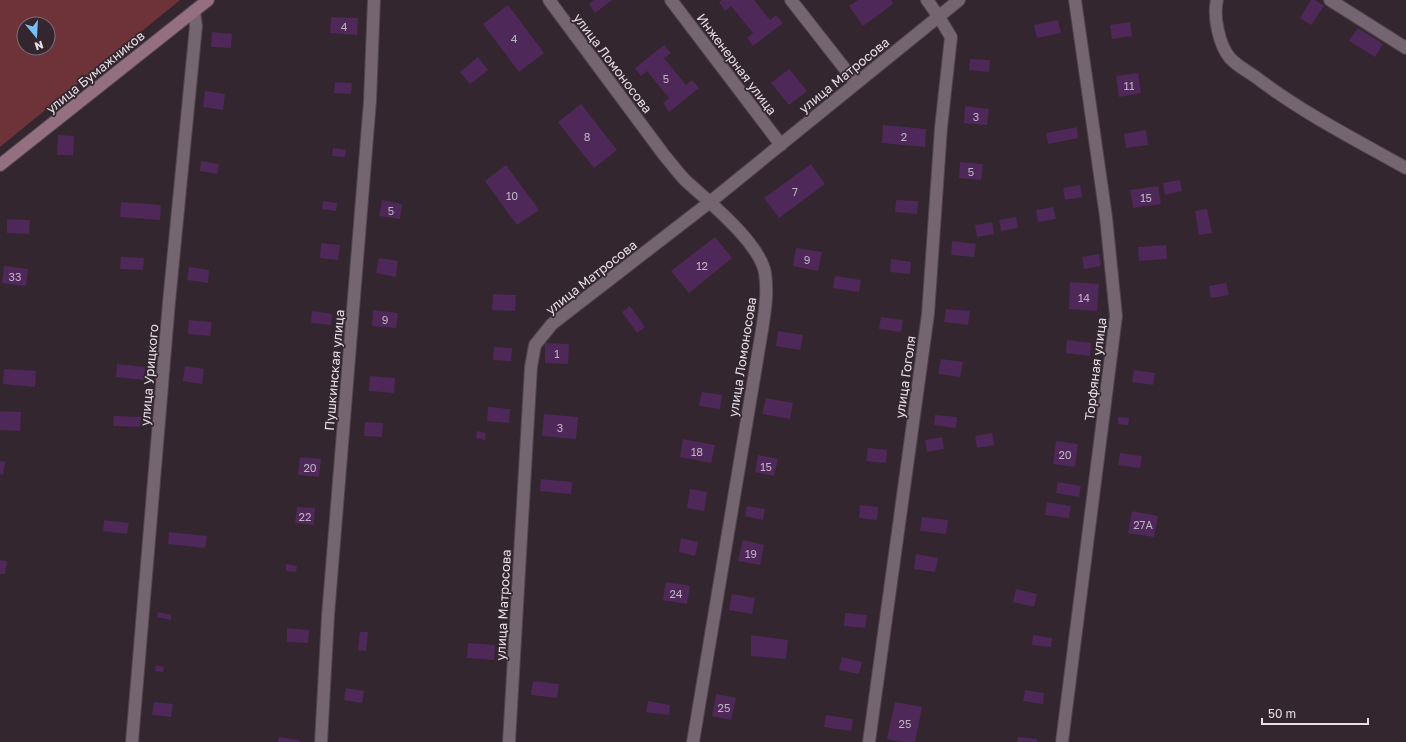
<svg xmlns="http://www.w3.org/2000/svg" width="1406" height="742" font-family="'Golos Text',sans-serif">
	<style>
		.green { fill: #6e3239; fill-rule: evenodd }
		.building { fill: #4e2859 }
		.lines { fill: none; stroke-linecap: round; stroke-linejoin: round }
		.street-casing { stroke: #4f444c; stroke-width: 14 }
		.secondary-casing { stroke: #4f444c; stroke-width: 14 }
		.street { stroke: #756570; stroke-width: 12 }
		.secondary { stroke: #936f80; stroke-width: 12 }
		.labels { text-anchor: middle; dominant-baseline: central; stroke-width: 3.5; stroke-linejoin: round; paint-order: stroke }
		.number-label { font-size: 11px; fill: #c1b0c1 }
		.street-label { font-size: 13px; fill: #e7dee4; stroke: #33262f }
	</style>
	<rect width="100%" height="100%" fill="#33262f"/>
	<!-- green -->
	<path class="green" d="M 0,0 L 180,0 L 0,147 ZM 24,24 L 48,24 L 48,48 L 24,48 Z"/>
	<!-- building -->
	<path class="building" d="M 594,0 L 612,0 L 595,13 L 589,4 Z
		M 722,0 L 754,0 L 770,20 L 776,15 L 783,23 L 753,46 L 747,38 L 753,33 L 731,6 L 725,11 L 719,2 Z
		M 858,0 L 891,0 L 893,4 L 863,26 L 849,6 Z
		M 1311,0 L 1315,0 L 1324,6 L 1311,25 L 1300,18 Z
		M 508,5 L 544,53 L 519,72 L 483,24 Z
		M 331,17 L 358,18 L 357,35 L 330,33 Z
		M 1058,20 L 1061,33 L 1037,38 L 1034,25 Z
		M 1130,22 L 1132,36 L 1112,39 L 1110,25 Z
		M 1358,28 L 1383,44 L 1375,57 L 1349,41 Z
		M 212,32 L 232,34 L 231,48 L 211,47 Z
		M 664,45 L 671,53 L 664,58 L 686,85 L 692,80 L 699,88 L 669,112 L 663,103 L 669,98 L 647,71 L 641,76 L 635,68 Z
		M 478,57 L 488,70 L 470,84 L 460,72 Z
		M 970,59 L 990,60 L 989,72 L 969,70 Z
		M 789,69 L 807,91 L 789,105 L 771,83 Z
		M 1138,73 L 1141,93 L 1119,97 L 1116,76 Z
		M 335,82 L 352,83 L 351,94 L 334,93 Z
		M 205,91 L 225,94 L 223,110 L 203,107 Z
		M 581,104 L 617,150 L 594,168 L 558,122 Z
		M 965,106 L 989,109 L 987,125 L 964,123 Z
		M 883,125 L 926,129 L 925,147 L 882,143 Z
		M 1077,127 L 1078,138 L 1048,144 L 1046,133 Z
		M 1146,130 L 1148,145 L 1126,148 L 1124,134 Z
		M 58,135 L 74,136 L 73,155 L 57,155 Z
		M 333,148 L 346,150 L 345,157 L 332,156 Z
		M 201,161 L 219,164 L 217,174 L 200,171 Z
		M 960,162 L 983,164 L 981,180 L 959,178 Z
		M 811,164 L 825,184 L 779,218 L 764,198 Z
		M 506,165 L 539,210 L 517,225 L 485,181 Z
		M 1180,180 L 1182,191 L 1165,195 L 1163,183 Z
		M 1080,185 L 1082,197 L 1065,200 L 1063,188 Z
		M 1158,186 L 1161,204 L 1133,208 L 1130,190 Z
		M 382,200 L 402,204 L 400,219 L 379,216 Z
		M 896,200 L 918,201 L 917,214 L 895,212 Z
		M 323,201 L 337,203 L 336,211 L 322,209 Z
		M 121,202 L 161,205 L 160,220 L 120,217 Z
		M 1053,207 L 1056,219 L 1038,222 L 1036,210 Z
		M 1207,209 L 1212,233 L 1199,235 L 1195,211 Z
		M 1016,217 L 1018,228 L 1001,231 L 999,220 Z
		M 7,219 L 30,220 L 29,234 L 7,233 Z
		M 992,222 L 994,234 L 977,237 L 975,225 Z
		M 715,237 L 732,258 L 689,293 L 671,271 Z
		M 952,241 L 976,244 L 974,257 L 951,255 Z
		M 321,243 L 340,245 L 338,260 L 320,258 Z
		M 1166,245 L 1167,259 L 1139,261 L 1138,247 Z
		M 796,248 L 822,252 L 818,271 L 793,266 Z
		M 1099,254 L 1101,266 L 1084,269 L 1082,257 Z
		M 121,257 L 144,258 L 143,270 L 120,269 Z
		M 379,258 L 398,261 L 396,277 L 376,273 Z
		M 891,259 L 911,262 L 910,274 L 890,272 Z
		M 4,266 L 28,269 L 26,286 L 2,283 Z
		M 189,267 L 209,270 L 208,283 L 187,280 Z
		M 835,276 L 861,280 L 859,292 L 833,288 Z
		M 1070,282 L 1099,284 L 1097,311 L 1069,309 Z
		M 1226,283 L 1229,295 L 1211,298 L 1209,286 Z
		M 493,294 L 516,295 L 515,311 L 492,310 Z
		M 630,306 L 645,327 L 637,333 L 622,312 Z
		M 946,309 L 970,311 L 968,325 L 944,322 Z
		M 373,310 L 398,313 L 396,328 L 372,326 Z
		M 312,311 L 332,314 L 331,325 L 311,323 Z
		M 881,317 L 903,320 L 901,332 L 879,329 Z
		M 189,320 L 212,322 L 210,336 L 188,334 Z
		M 778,331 L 803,335 L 800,350 L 776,346 Z
		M 1067,340 L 1091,343 L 1090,356 L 1066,353 Z
		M 545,343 L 569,344 L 568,364 L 545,363 Z
		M 494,347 L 512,348 L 511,361 L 493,360 Z
		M 941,359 L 963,362 L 960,377 L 938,374 Z
		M 117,364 L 145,367 L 144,380 L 116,377 Z
		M 185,366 L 204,369 L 202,384 L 183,381 Z
		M 4,369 L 36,371 L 35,387 L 3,384 Z
		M 1134,370 L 1155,373 L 1153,385 L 1132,382 Z
		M 370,376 L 395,378 L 394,393 L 369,391 Z
		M 702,392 L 722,395 L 720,409 L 699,406 Z
		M 766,398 L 793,403 L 790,419 L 762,414 Z
		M 488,407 L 510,409 L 509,423 L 487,421 Z
		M 0,411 L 21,412 L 20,431 L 0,430 Z
		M 544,414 L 578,417 L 576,439 L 542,436 Z
		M 935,415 L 957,417 L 956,428 L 934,425 Z
		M 114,416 L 141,417 L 140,427 L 113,426 Z
		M 1118,417 L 1129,418 L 1128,425 L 1118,424 Z
		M 365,422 L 383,423 L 382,437 L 364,436 Z
		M 477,431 L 486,433 L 485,440 L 476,438 Z
		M 992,433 L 994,445 L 977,448 L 975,436 Z
		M 942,437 L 944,449 L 927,452 L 925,440 Z
		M 683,439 L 715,445 L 711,463 L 680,457 Z
		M 1056,441 L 1078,444 L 1075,467 L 1053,464 Z
		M 868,448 L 887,450 L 886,463 L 866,461 Z
		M 1120,453 L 1142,456 L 1140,468 L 1118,465 Z
		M 758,455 L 778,459 L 774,476 L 755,472 Z
		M 300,457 L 321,459 L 319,477 L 298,475 Z
		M 0,461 L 5,462 L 3,475 L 0,474 Z
		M 541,479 L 572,482 L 571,494 L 540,491 Z
		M 1058,482 L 1081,486 L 1079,497 L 1056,493 Z
		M 690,489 L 707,492 L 704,511 L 687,508 Z
		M 1047,502 L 1071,506 L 1069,518 L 1045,515 Z
		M 860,505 L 878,507 L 877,520 L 859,518 Z
		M 747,506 L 765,509 L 763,520 L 745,516 Z
		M 297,507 L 315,508 L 314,525 L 295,523 Z
		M 1132,511 L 1158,516 L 1154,537 L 1128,533 Z
		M 922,517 L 948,520 L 946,534 L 920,531 Z
		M 104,520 L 129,523 L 127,534 L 103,531 Z
		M 169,532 L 207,536 L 205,548 L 168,544 Z
		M 681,538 L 698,542 L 695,556 L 679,552 Z
		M 743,540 L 764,545 L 760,565 L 738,561 Z
		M 916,554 L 938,558 L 935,572 L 914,569 Z
		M 0,560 L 7,561 L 5,574 L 0,574 Z
		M 286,564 L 297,566 L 296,572 L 286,571 Z
		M 666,582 L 690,586 L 687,604 L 663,600 Z
		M 1016,589 L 1037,594 L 1034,607 L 1013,602 Z
		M 732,594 L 755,598 L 752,614 L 729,610 Z
		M 158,612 L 171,615 L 171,620 L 157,617 Z
		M 845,613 L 867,615 L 865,628 L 844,626 Z
		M 287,628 L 309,630 L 308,643 L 287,642 Z
		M 360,632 L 368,632 L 366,651 L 358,650 Z
		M 751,635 L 788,640 L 786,659 L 751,656 Z
		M 1033,635 L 1052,638 L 1051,647 L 1032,645 Z
		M 468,643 L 495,645 L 494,660 L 467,658 Z
		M 842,657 L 862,662 L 859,674 L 839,670 Z
		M 156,665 L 164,667 L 163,672 L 155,671 Z
		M 533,681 L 559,684 L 557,698 L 531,695 Z
		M 346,688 L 364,691 L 362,703 L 344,700 Z
		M 1025,690 L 1044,693 L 1043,704 L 1023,701 Z
		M 716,694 L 736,698 L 731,720 L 712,716 Z
		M 648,701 L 670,705 L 669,715 L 646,712 Z
		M 154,702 L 173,704 L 171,717 L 152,715 Z
		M 895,702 L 922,707 L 915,742 L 903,742 L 887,739 Z
		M 826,715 L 853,719 L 851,731 L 824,727 Z
		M 279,737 L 300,740 L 299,742 L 278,742 Z
		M 1018,737 L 1037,739 L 1037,742 L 1017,742 Z"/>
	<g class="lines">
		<defs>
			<path id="street" d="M 549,0 L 664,155 C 671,163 678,173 686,181 C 708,201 760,243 765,273 C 768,292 765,311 762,330 L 693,742
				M 671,0 L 781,145
				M 791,0 L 856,83
				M 1217,0 C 1213,16 1219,45 1230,58 C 1237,66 1249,72 1257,78 C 1303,113 1356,140 1406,168
				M 1330,0 L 1406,48
				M 132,742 L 169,302 L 196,26 L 194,11
				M 321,742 L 328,616 L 370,101 L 374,0
				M 509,742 L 531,367 L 535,345 L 552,324 L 710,202 L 959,0
				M 869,742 L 928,314 L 941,128 L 951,37 L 939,17 L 927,0
				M 1062,742 L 1116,316 L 1106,217 L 1075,0"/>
			<path id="secondary" d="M 0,165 L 208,0"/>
		</defs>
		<!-- street casing -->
		<use href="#street" class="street-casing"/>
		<!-- secondary casing -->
		<use href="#secondary" class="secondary-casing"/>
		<!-- street -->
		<use href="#street" class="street"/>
		<!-- secondary -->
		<use href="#secondary" class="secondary"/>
	</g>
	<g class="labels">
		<!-- number labels -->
		<g class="number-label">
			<text x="344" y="26">4</text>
			<text x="514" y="38">4</text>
			<text x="666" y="78">5</text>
			<text x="1129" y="85">11</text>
			<text x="976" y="116">3</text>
			<text x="587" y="136">8</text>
			<text x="904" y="136">2</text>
			<text x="971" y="171">5</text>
			<text x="795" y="191">7</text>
			<text x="512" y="195">10</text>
			<text x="1146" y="197">15</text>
			<text x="391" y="210">5</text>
			<text x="807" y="259">9</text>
			<text x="702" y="265">12</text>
			<text x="15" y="276">33</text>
			<text x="1084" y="297">14</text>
			<text x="385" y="319">9</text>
			<text x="557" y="353">1</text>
			<text x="560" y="427">3</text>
			<text x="697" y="451">18</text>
			<text x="1065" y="454">20</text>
			<text x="766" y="466">15</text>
			<text x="310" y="467">20</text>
			<text x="305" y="516">22</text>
			<text x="1143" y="524">27А</text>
			<text x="751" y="553">19</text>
			<text x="676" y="593">24</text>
			<text x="724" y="707">25</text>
			<text x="905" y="723">25</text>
		</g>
		<!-- street labels -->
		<g class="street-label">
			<text transform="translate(613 63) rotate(53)">улица Ломоносова</text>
			<text transform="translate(737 64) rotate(53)">Инженерная улица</text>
			<text transform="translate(95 72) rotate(-39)">улица Бумажников</text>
			<text transform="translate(844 75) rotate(-39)">улица Матросова</text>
			<text transform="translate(591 277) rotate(-38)">улица Матросова</text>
			<text transform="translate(742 357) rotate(-81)">улица Ломоносова</text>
			<text transform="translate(1095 369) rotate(-83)">Торфяная улица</text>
			<text transform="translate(334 370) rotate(-85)">Пушкинская улица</text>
			<text transform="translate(149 375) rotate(-85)">улица Урицкого</text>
			<text transform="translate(905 377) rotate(-82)">улица Гоголя</text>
			<text transform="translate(503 605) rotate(-87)">улица Матросова</text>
		</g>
	</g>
	<!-- north arrow -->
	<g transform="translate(36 36) rotate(162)"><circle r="19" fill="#33262f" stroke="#7b7077"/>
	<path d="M0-3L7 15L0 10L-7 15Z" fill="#77c0f7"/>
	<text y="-6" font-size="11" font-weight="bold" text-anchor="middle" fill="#e7dee4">N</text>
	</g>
	<!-- scale -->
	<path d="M1262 718v6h106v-6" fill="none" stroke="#e7dee4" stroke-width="2"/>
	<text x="1268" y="718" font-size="12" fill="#e7dee4" stroke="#33262f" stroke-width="3" paint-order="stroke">50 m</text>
</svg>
